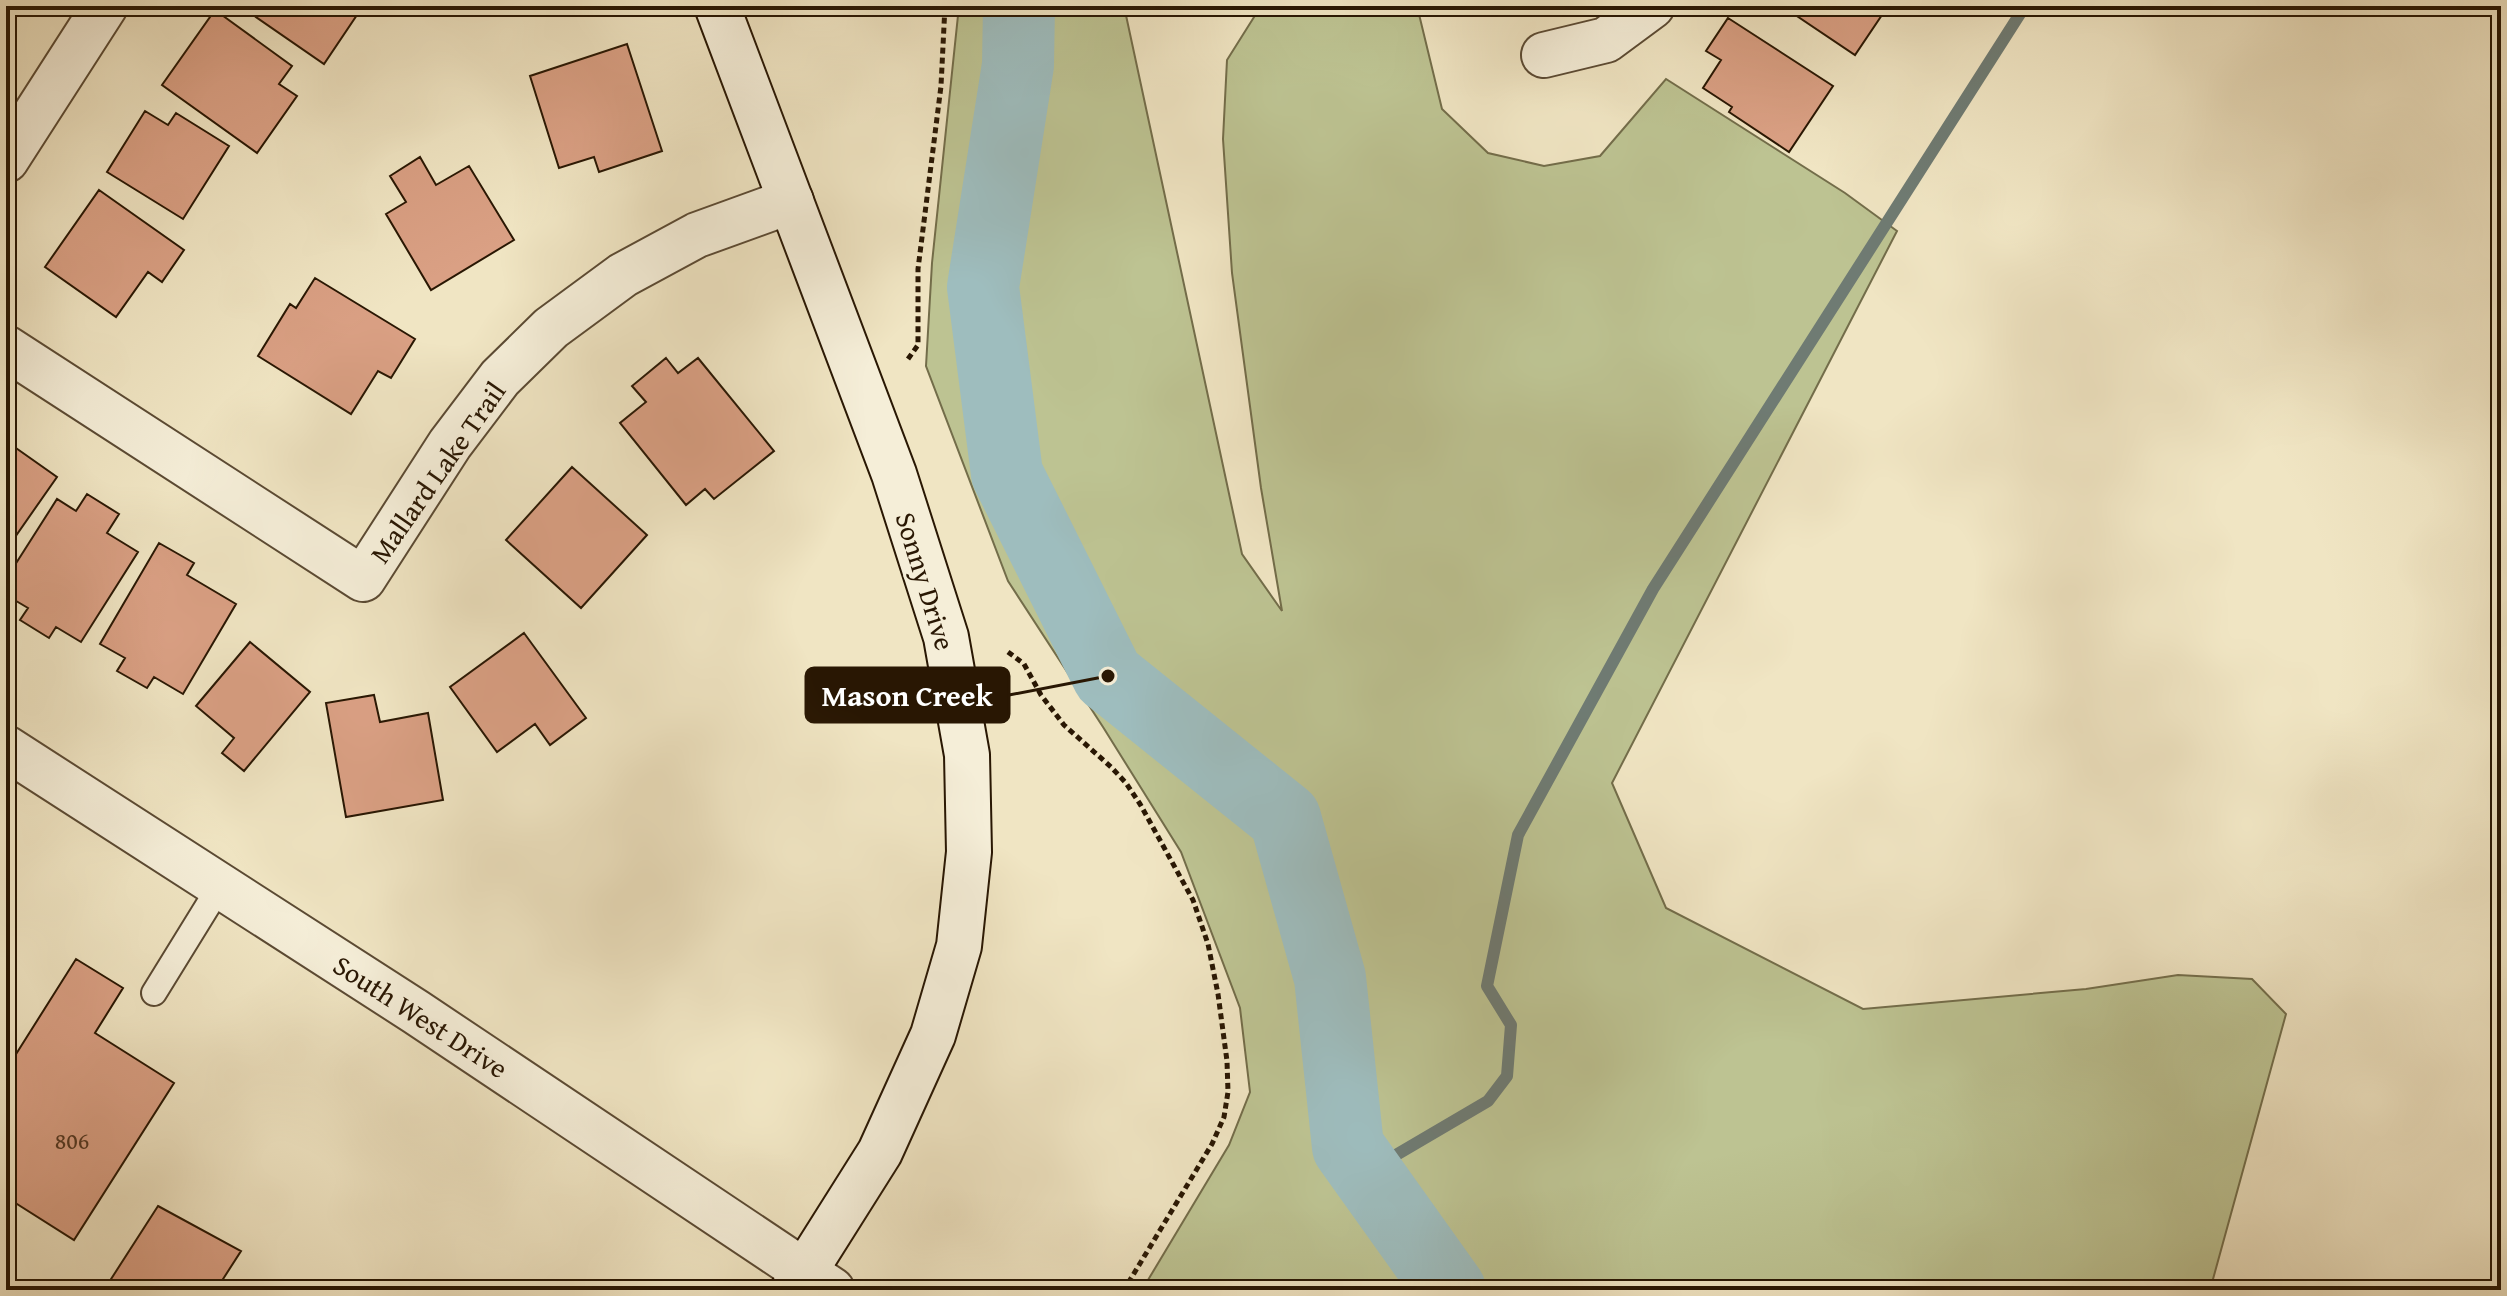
<svg xmlns="http://www.w3.org/2000/svg" width="2507" height="1296" font-family="'Gentium Book Plus',serif">
	<style>
		.green { fill: #bdc392; stroke: #736d4a; stroke-width: 2 }
		.lines { fill: none; stroke-linecap: round; stroke-linejoin: round }
		.stream { stroke: #6f7b73; stroke-width: 12 }
		.river { stroke: #9ebdbe; stroke-width: 72 }
		.building { fill: #daa084; stroke: #291703; stroke-width: 2 }
		.lane-casing { stroke: #5b4a33; stroke-width: 28 }
		.street-casing { stroke: #5b4a33; stroke-width: 48 }
		.secondary-casing { stroke: #291703; stroke-width: 48 }
		.path { stroke: #291703; stroke-width: 5; stroke-dasharray: 6 4; stroke-linecap: butt }
		.lane { stroke: #f5eed8; stroke-width: 24 }
		.street { stroke: #f5eed8; stroke-width: 44 }
		.secondary { stroke: #f5eed8; stroke-width: 44 }
		.labels { text-anchor: middle; dominant-baseline: central; stroke-width: 6; stroke-linejoin: round; paint-order: stroke }
		.number-label { font-size: 24px; fill: #553923 }
		.street-label { font-size: 28px; fill: #291703; stroke: #f5eed8 }
		.leader { fill: none; stroke: #291703; stroke-width: 3 }
		.callout-dot { fill: #291703; stroke: #f5eed8; stroke-width: 3 }
		.callout { fill: #291703; stroke: #291703; stroke-width: 3 }
		.callout-label { font-size: 30px; text-anchor: middle; font-weight: bold; fill: #fff }
	</style>
	<rect width="100%" height="100%" fill="#f0e5c3"/>
	<filter id="stains"><feTurbulence type="fractalNoise" baseFrequency=".0025" numOctaves="4"/><feColorMatrix values="0 0 0 0 .2 0 0 0 0 .09 0 0 0 0 .02 0 0 0 .5 -.17"/></filter>
	<radialGradient id="worn" r=".72"><stop offset=".6" stop-color="#630" stop-opacity="0"/><stop offset="1" stop-color="#630" stop-opacity=".3"/></radialGradient>
	<!-- green -->
	<path class="green" d="M 959,6 L 1124,6 L 1242,554 L 1282,611 L 1261,488 L 1232,273 L 1223,139 L 1227,60 L 1261,6 L 1417,6 L 1442,109 L 1488,153 L 1544,166 L 1600,156 L 1666,79 L 1845,193 L 1897,231 L 1612,783 L 1666,908 L 1863,1009 L 2086,989 L 2178,975 L 2252,979 L 2286,1014 L 2210,1290 L 1142,1290 L 1229,1145 L 1250,1092 L 1240,1008 L 1181,852 L 1103,727 L 1008,581 L 926,366 L 932,263 Z"/>
	<g class="lines">
		<!-- stream -->
		<path class="stream" d="M 1367,1172 L 1488,1101 L 1507,1076 L 1511,1025 L 1487,986 L 1518,835 L 1653,589 L 2025,6"/>
		<!-- river -->
		<path class="river" d="M 1019,6 L 1018,65 L 983,287 L 1007,474 L 1108,676 L 1285,818 L 1330,978 L 1348,1147 L 1450,1290"/>
	</g>
	<!-- building -->
	<path class="building" d="M 240,6 L 363,6 L 324,64 Z
		M 1782,6 L 1888,6 L 1855,55 Z
		M 215,10 L 292,66 L 279,84 L 297,96 L 257,153 L 162,85 Z
		M 1728,18 L 1833,86 L 1789,152 L 1729,112 L 1732,107 L 1703,88 L 1721,60 L 1706,51 Z
		M 627,44 L 662,151 L 599,172 L 594,157 L 559,168 L 530,76 Z
		M 145,111 L 168,125 L 176,113 L 229,146 L 183,219 L 107,172 Z
		M 420,157 L 436,185 L 469,166 L 514,240 L 431,290 L 386,214 L 406,202 L 390,176 Z
		M 99,190 L 184,250 L 162,282 L 148,272 L 116,317 L 45,267 Z
		M 315,278 L 415,339 L 391,378 L 378,371 L 351,414 L 258,356 L 290,304 L 296,308 Z
		M 666,358 L 678,373 L 698,358 L 774,451 L 714,499 L 705,489 L 686,505 L 620,423 L 646,402 L 632,386 Z
		M 6,441 L 57,477 L 6,550 Z
		M 572,467 L 647,535 L 581,608 L 506,540 Z
		M 87,494 L 119,514 L 107,533 L 138,552 L 81,642 L 56,627 L 49,638 L 20,620 L 28,608 L 6,595 L 6,579 L 57,499 L 76,511 Z
		M 159,543 L 194,563 L 187,575 L 236,604 L 183,694 L 154,677 L 147,688 L 117,671 L 125,658 L 100,644 Z
		M 524,633 L 586,718 L 550,745 L 535,724 L 497,752 L 450,687 Z
		M 250,642 L 310,692 L 244,771 L 222,753 L 234,738 L 196,706 Z
		M 374,695 L 380,722 L 428,713 L 443,800 L 346,817 L 326,703 Z
		M 76,959 L 123,988 L 95,1033 L 174,1083 L 74,1240 L 6,1197 L 6,1070 Z
		M 158,1206 L 241,1251 L 216,1290 L 104,1290 Z"/>
	<g class="lines">
		<defs>
			<path id="lane" d="M 154,993 L 220,886"/>
			<path id="street" d="M 1544,55 L 1606,40 L 1652,6
				M 6,160 L 105,6
				M 6,348 L 363,579 L 450,444 L 500,378 L 551,328 L 623,275 L 697,235 L 791,201
				M 6,748 L 416,1012 L 832,1290"/>
			<path id="secondary" d="M 717,6 L 894,474 L 946,637 L 967,755 L 969,852 L 959,946 L 933,1035 L 880,1152 L 793,1290"/>
		</defs>
		<!-- lane casing -->
		<use href="#lane" class="lane-casing"/>
		<!-- street casing -->
		<use href="#street" class="street-casing"/>
		<!-- secondary casing -->
		<use href="#secondary" class="secondary-casing"/>
		<!-- path -->
		<path class="path" d="M 908,359 L 918,345 L 918,269 L 941,86 L 945,6
			M 1008,652 L 1024,664 L 1041,695 L 1064,725 L 1111,767 L 1126,783 L 1140,804 L 1193,900 L 1208,944 L 1218,994 L 1227,1061 L 1228,1092 L 1224,1117 L 1212,1144 L 1124,1290"/>
		<!-- lane -->
		<use href="#lane" class="lane"/>
		<!-- street -->
		<use href="#street" class="street"/>
		<!-- secondary -->
		<use href="#secondary" class="secondary"/>
	</g>
	<g class="labels">
		<!-- number labels -->
		<g class="number-label">
			<text x="72" y="1140">806</text>
		</g>
		<!-- street labels -->
		<g class="street-label">
			<text transform="translate(437 472) rotate(-55)">Mallard Lake Trail</text>
			<text transform="translate(926 581) rotate(73)">Sonny Drive</text>
			<text transform="translate(421 1016) rotate(33)">South West Drive</text>
		</g>
	</g>
	<!-- callouts -->
	<path class="leader" d="M1108 676L1009 695"/>
	<circle class="callout-dot" cx="1108" cy="676" r="8"/>
	<rect class="callout" x="806" y="668" width="203" height="54" rx="8"/>
	<g class="callout-label">
		<text x="907" y="706">Mason Creek</text>
	</g>
	<!-- margin -->
	<rect width="2507" height="1296" fill="none" stroke="#f0e5c3" stroke-width="32"/>
	<rect x="8" y="8" width="2491" height="1280" fill="none" stroke="#291703" stroke-width="4"/>
	<rect x="16" y="16" width="2475" height="1264" fill="none" stroke="#291703" stroke-width="2"/>
	<rect width="100%" height="100%" filter="url(#stains)"/>
	<rect width="100%" height="100%" fill="url(#worn)"/>
</svg>
